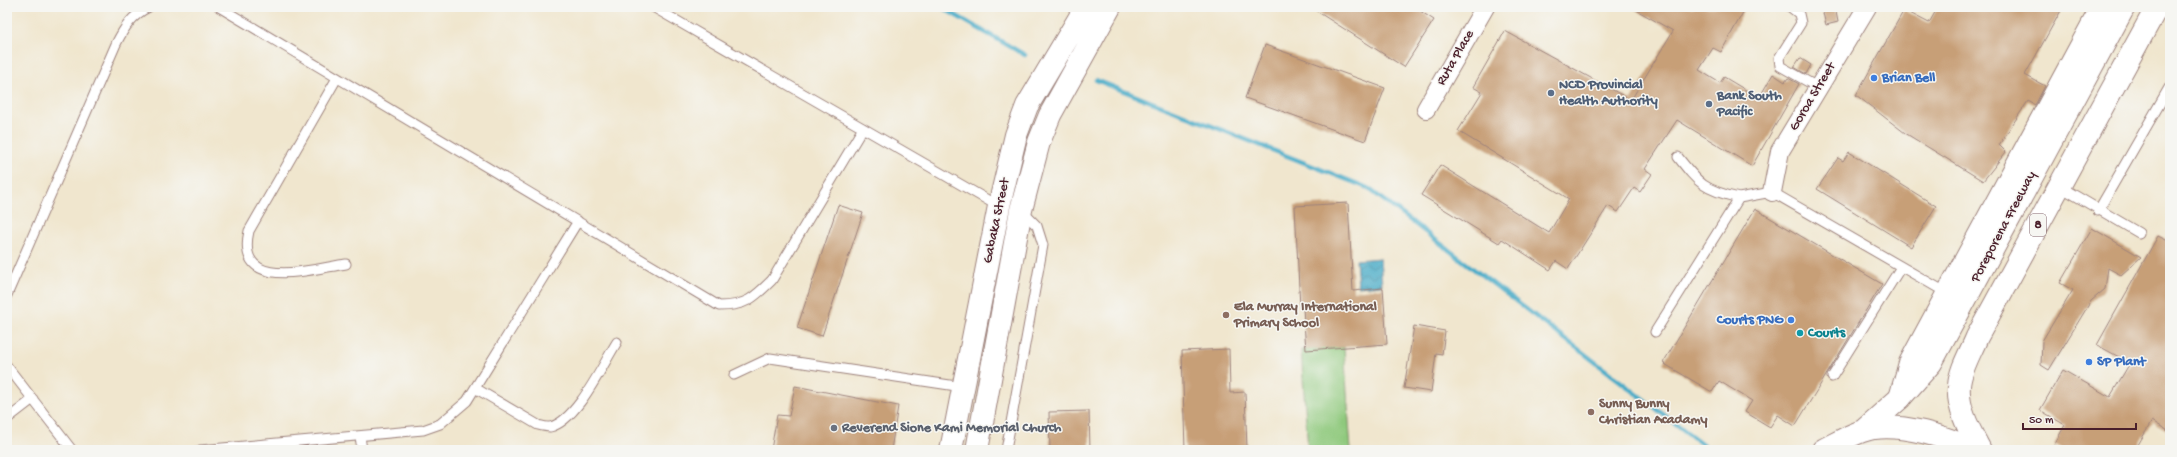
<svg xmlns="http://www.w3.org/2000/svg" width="2177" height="457" font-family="'Gochi Hand',sans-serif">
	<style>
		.park { fill: #8fc97d; stroke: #6c7454 }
		.water { fill: url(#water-waves); stroke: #4a667a }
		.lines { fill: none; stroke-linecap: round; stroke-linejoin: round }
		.stream { stroke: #49acc8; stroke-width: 4.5 }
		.building { fill: #c79f77 }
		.lane-casing { stroke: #9d827c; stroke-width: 11 }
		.street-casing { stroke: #9d827c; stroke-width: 20 }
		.secondary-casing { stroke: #9d827c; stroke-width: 24 }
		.highway-casing { stroke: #9d827c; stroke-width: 24 }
		.lane { stroke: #fff; stroke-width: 9 }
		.street { stroke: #fff; stroke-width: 18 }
		.secondary { stroke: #fff; stroke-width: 22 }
		.highway { stroke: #fff; stroke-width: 22 }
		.shop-dot { fill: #3f7fe0; stroke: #f6f6f2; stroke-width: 1.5 }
		.service-dot { fill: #5c6f8a; stroke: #f6f6f2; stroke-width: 1.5 }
		.education-dot { fill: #8d6e63; stroke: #f6f6f2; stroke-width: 1.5 }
		.culture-dot { fill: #0f9aa8; stroke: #f6f6f2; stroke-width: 1.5 }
		.worship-dot { fill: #6b7280; stroke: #f6f6f2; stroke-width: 1.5 }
		.labels { text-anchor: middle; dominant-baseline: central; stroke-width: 3; stroke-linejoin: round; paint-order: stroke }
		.shield { fill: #f6f6f2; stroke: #7e6067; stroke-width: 1 }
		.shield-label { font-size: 13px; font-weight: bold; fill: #4a1f2b }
		.street-label { font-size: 14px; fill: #4a1f2b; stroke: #f6f6f2 }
		.shop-label { font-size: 14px; font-weight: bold; fill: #366cbe; stroke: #f6f6f2; text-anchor: start }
		.service-label { font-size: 14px; font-weight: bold; fill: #4e5e75; stroke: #f6f6f2; text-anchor: start }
		.education-label { font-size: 14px; font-weight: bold; fill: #785e54; stroke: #f6f6f2; text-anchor: start }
		.culture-label { font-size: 14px; font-weight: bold; fill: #0d838f; stroke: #f6f6f2; text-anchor: start }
		.worship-label { font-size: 14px; font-weight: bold; fill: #5b616d; stroke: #f6f6f2; text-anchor: start }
	</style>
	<defs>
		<pattern id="water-waves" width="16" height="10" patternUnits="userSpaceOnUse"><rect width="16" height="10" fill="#49acc8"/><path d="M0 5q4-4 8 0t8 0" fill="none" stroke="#3f8ba3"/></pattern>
	</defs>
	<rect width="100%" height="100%" fill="#f6f6f2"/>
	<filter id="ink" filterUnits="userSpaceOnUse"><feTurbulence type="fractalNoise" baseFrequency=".025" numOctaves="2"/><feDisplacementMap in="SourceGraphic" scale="8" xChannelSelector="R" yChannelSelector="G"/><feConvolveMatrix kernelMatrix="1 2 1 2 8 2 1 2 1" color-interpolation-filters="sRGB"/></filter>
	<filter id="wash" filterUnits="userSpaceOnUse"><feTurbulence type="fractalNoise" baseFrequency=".012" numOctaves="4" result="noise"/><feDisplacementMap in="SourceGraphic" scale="16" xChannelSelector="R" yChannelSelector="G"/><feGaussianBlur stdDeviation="0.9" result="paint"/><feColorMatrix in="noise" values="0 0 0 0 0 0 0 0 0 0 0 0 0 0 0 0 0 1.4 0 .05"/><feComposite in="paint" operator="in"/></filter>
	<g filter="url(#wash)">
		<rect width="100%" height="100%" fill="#f0e6ce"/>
		<!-- park -->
		<path class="park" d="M 1344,347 L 1351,450 L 1308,450 L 1301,350 Z"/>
		<!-- water -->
		<path class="water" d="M 1380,258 L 1382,285 L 1358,287 L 1356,260 Z"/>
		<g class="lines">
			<!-- stream -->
			<path class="stream" d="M 941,7 L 1025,55
				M 1096,80 L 1368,188 L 1710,450"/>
		</g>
		<g id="blocks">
			<!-- building -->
			<path class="building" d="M 1310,7 L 1414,7 L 1434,20 L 1404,67 Z
				M 1631,7 L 1746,7 L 1721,52 L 1713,48 L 1699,70 L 1720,83 L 1724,77 L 1759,98 L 1773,74 L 1785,82 L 1788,78 L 1799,84 L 1752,166 L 1677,120 L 1645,169 L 1652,174 L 1640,192 L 1634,188 L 1618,212 L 1608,206 L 1568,269 L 1556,261 L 1550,270 L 1502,239 L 1499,243 L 1421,195 L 1440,165 L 1549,233 L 1569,199 L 1458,131 L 1482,92 L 1473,87 L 1505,31 L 1631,100 L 1673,31 Z
				M 1835,7 L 1838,22 L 1826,25 L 1822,9 Z
				M 1938,7 L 2063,7 L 2025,75 L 2045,86 L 2035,105 L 2028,101 L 1999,145 L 2006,152 L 1983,181 L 1905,133 L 1856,95 L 1904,10 L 1929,23 Z
				M 1265,45 L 1385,88 L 1365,141 L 1245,98 Z
				M 1800,58 L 1811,65 L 1806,74 L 1794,67 Z
				M 1849,152 L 1936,206 L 1911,247 L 1817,189 L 1838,158 L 1843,161 Z
				M 1348,203 L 1353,291 L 1383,288 L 1387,344 L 1306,350 L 1303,308 L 1300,308 L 1295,206 Z
				M 838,205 L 863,213 L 822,336 L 797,328 Z
				M 1755,209 L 1882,284 L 1795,426 L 1778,415 L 1770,427 L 1745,412 L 1752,401 L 1719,381 L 1712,392 L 1663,363 Z
				M 2092,228 L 2141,257 L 2121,275 L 2108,268 L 2105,289 L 2091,301 L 2049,370 L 2041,365 L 2042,341 L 2073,290 L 2060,283 Z
				M 2158,236 L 2170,242 L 2170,432 L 2152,421 L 2135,450 L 2063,450 L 2054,445 L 2065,425 L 2040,410 L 2063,370 L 2110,397 L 2130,363 L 2097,345 Z
				M 1414,326 L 1445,331 L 1442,354 L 1436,353 L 1431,392 L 1404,388 Z
				M 1229,349 L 1230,393 L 1245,392 L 1247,450 L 1185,450 L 1182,351 Z
				M 795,386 L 898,406 L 891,450 L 771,450 L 777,415 L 789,416 Z
				M 1089,411 L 1090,450 L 1050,450 L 1049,412 Z"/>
		</g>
	</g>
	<g filter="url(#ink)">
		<use href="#blocks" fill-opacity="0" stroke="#9d827c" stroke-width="1"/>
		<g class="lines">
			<defs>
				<path id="lane" d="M 219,7 L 719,306 C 746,306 754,298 772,280 L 863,128
					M 653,7 L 998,206
					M 1790,7 L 1799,14 L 1801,23 L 1779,58 L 1780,66 L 1819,88
					M 337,78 L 249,231 C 235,293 311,269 346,264
					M 1678,157 C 1699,184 1704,190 1739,198
					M 2059,186 L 2139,233
					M 2098,211 L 2170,86
					M 7,295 L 116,44 C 124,28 132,15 149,7
					M 1655,332 L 1739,198 L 1772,192 L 1947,293
					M 7,366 L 72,450
					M 734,375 L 770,358 L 963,387
					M 1832,377 L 1901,267
					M 475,388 L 538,425 C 542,426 546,427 550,427 C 577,421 603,364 617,342
					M 7,419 L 33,399
					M 360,436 L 362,450
					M 200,450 L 423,430 L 440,424 L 467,401 L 578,221
					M 1006,450 L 1043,245 L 1037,226 L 1022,211"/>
				<path id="street" d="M 1426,109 L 1485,7
					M 1772,192 L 1780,151 L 1867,7"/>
				<path id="secondary" d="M 1900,398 L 1910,363 L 2102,7
					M 951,450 L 999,206 L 1016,135 L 1027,106 L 1086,7
					M 977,450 L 1021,210 L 1039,142 L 1050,115 L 1110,7"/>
				<path id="highway" d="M 1863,431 L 1900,398 L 1931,363 L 2124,7
					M 1823,450 C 1839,442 1856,431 1874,428 C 1902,424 1947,436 1971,450
					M 1980,450 C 1970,431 1957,409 1959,386 C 1960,369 1971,352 1977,337 L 2157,7"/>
			</defs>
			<!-- lane casing -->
			<use href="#lane" class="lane-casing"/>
			<!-- street casing -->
			<use href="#street" class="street-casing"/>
			<!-- secondary casing -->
			<use href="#secondary" class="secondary-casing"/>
			<!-- highway casing -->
			<use href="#highway" class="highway-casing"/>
			<!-- lane -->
			<use href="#lane" class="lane"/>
			<!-- street -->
			<use href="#street" class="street"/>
			<!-- secondary -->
			<use href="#secondary" class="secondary"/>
			<!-- highway -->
			<use href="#highway" class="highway"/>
		</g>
	</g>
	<!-- markers -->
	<g class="shop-dot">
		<circle cx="1874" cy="78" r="4"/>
		<circle cx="1791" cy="320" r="4"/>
		<circle cx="2089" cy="362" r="4"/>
	</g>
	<g class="service-dot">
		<circle cx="1551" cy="93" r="4"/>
		<circle cx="1709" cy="104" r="4"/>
	</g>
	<g class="education-dot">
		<circle cx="1226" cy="315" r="4"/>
		<circle cx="1591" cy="412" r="4"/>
	</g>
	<circle class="culture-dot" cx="1800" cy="333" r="4"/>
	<circle class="worship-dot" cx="834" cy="428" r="4"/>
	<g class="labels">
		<!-- shield labels -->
		<rect class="shield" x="2030" y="214" width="16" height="22" rx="3"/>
		<g class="shield-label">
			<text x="2038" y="225">8</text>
		</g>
		<!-- street labels -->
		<g class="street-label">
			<text transform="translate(1456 58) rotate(-60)">Ruta Place</text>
			<text transform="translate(1813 97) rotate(-59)">Goroa Street</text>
			<text transform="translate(997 221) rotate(-78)">Gabaka Street</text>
			<text transform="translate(2004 227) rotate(-62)">Poreporena Freeway</text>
		</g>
		<!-- shop labels -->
		<g class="shop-label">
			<text x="1882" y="78">Brian Bell</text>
			<text x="1783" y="320" text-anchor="end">Courts PNG</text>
			<text x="2097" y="362">SP Plant</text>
		</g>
		<!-- service labels -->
		<g class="service-label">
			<text x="1559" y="85">NCD Provincial<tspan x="1559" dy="16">Health Authority</tspan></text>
			<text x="1717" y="96">Bank South<tspan x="1717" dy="16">Pacific</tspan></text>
		</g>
		<!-- education labels -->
		<g class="education-label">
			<text x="1234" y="307">Ela Murray International<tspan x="1234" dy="16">Primary School</tspan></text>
			<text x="1599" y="404">Sunny Bunny<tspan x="1599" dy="16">Christian Acadamy</tspan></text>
		</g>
		<!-- culture labels -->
		<g class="culture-label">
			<text x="1808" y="333">Courts</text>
		</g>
		<!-- worship labels -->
		<g class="worship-label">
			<text x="842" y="428">Reverend Sione Kami Memorial Church</text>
		</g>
	</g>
	<!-- margin -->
	<rect width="2177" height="457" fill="none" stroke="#f6f6f2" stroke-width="24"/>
	<!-- scale -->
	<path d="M2023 423v6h113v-6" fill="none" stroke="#4a1f2b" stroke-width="2"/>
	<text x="2029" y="423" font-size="12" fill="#4a1f2b" stroke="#f6f6f2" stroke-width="3" paint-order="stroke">50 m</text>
</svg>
